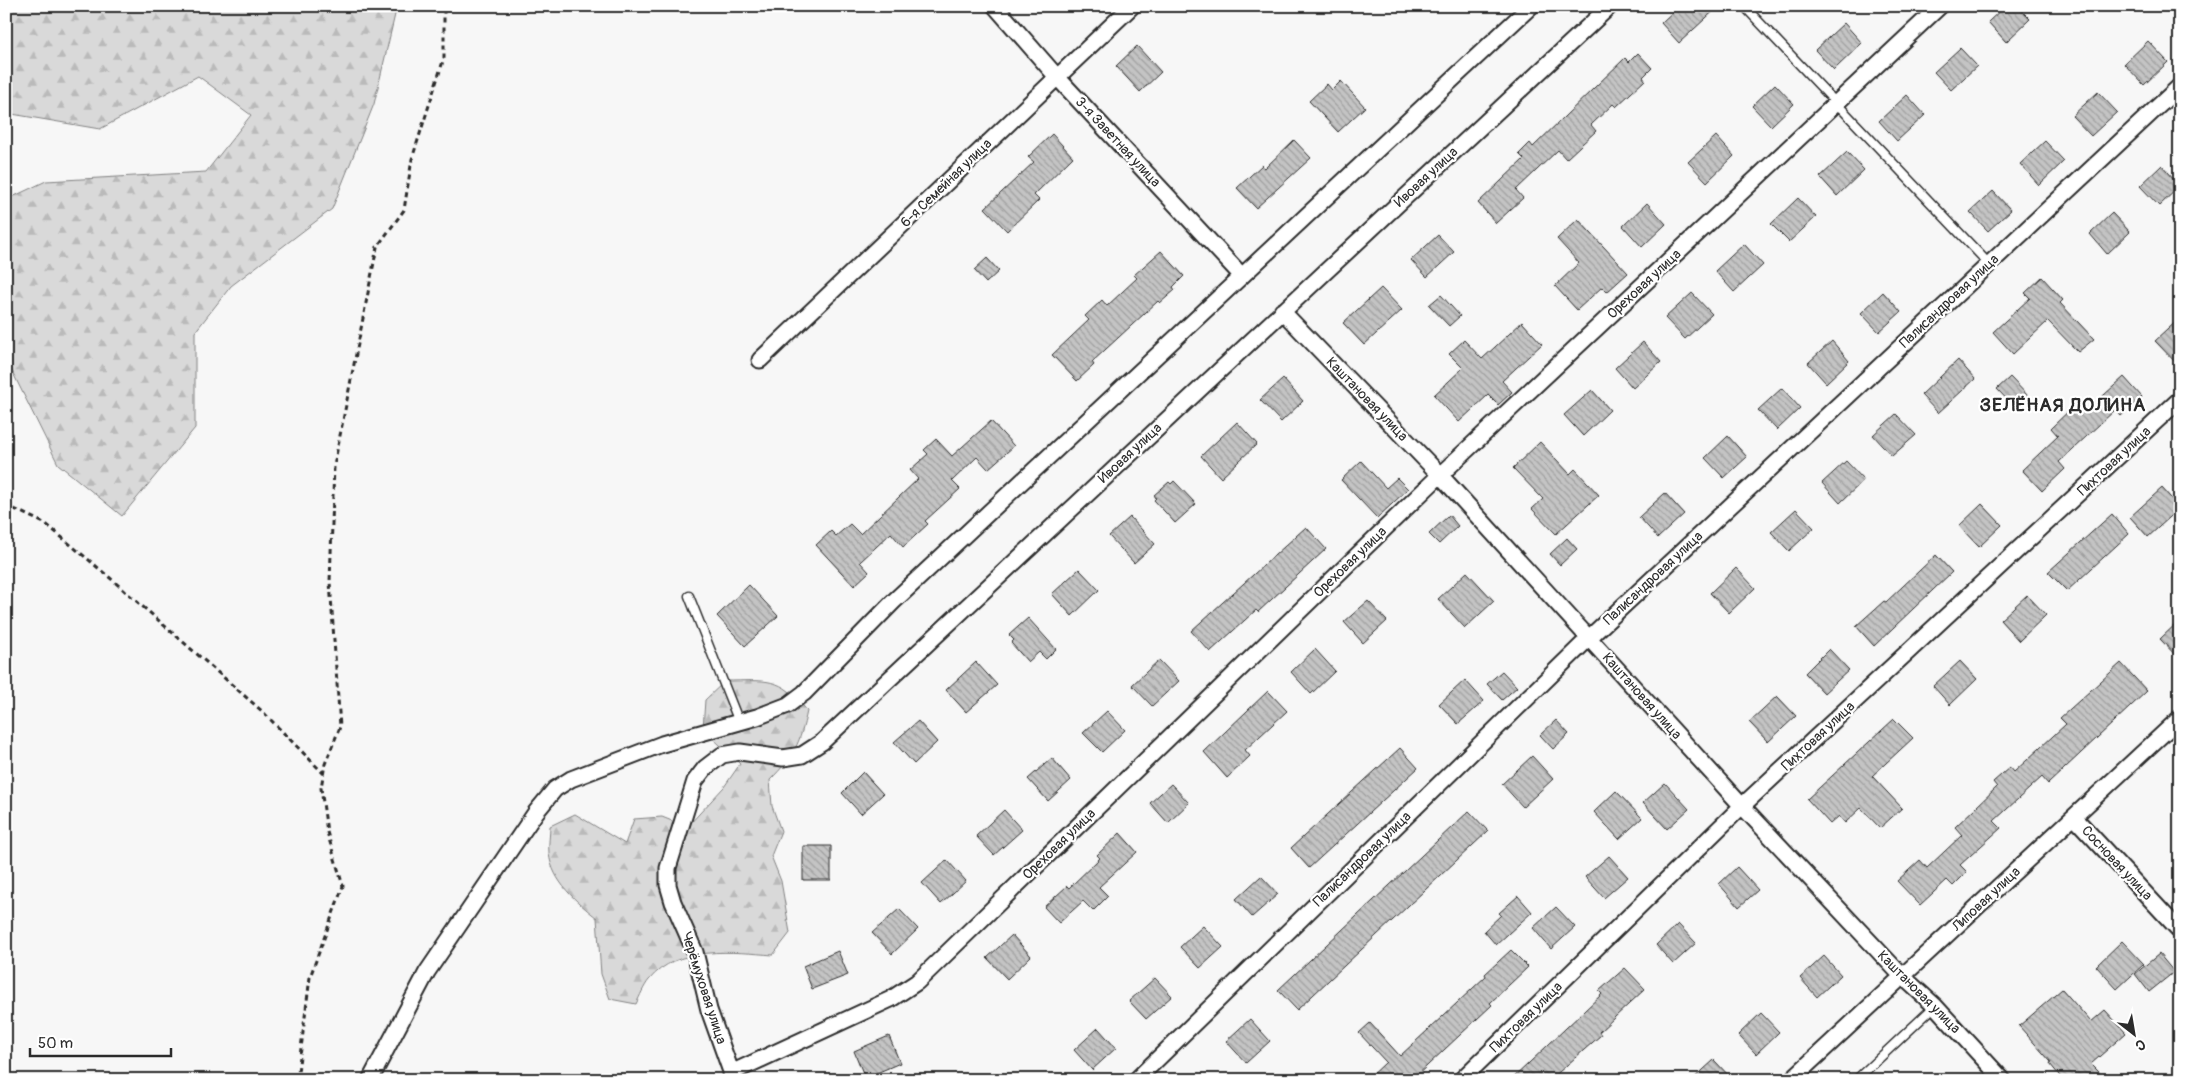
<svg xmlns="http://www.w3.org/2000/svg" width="2186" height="1086" font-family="Pangolin,sans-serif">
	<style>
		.forest { fill: url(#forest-firs); stroke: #828282 }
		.building { fill: url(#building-back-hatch); stroke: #2b2b2b }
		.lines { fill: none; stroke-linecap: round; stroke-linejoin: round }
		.lane-casing { stroke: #2b2b2b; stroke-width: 11 }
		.street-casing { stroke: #2b2b2b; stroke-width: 19 }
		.path { stroke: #2b2b2b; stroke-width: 3; stroke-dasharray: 5 4; stroke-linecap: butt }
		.lane { stroke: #fff; stroke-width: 8 }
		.street { stroke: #fff; stroke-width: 15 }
		.labels { text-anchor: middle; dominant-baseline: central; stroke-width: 4.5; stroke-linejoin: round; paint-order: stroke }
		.street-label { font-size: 14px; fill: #2b2b2b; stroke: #fff }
		.district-label { font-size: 19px; font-weight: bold; letter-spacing: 1px; fill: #2b2b2b; stroke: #fff }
	</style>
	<defs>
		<pattern id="forest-firs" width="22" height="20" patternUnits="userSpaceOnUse" patternTransform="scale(1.25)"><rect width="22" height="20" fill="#d9d9d9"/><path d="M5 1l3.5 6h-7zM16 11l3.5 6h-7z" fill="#bababa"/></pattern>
		<pattern id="building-back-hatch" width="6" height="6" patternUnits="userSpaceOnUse" patternTransform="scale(1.25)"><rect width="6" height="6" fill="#c4c4c4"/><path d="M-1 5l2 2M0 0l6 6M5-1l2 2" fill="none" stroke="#9f9f9f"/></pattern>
	</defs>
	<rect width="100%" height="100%" fill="#f7f7f7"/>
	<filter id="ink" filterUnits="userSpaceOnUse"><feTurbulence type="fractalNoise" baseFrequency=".02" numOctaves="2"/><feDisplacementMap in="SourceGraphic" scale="10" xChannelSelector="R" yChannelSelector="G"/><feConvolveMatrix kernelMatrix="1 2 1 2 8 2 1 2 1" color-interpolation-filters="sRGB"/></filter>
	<g filter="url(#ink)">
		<!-- forest -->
		<path class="forest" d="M 6,6 L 397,6 L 374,104 L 332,209 L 231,286 L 195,332 L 195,428 L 122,516 L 58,464 L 9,365 L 6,364 L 6,200 L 46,181 L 206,172 L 251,115 L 198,76 L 100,129 L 6,113 Z
			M 725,681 C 766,681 781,675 807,711 C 800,744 794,756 770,780 L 772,806 L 781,831 L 771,856 L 781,881 L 790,933 L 773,955 C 734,952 677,945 649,980 C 644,986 640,996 636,1004 L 610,999 L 601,974 L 597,918 C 577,902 552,882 549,853 C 548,845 550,835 550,826 L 575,814 L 625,844 L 634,819 L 662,817 L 687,827 L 724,787 L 740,764 L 703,729 L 705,700 Z"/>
		<!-- building -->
		<path class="building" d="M 1679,6 L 1719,6 L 1679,43 L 1661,23 Z
			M 2005,6 L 2017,6 L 2030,19 L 2006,42 L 1988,22 Z
			M 1844,23 L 1862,43 L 1834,70 L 1815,50 Z
			M 2148,41 L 2168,62 L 2144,85 L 2124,64 Z
			M 1137,46 L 1161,72 L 1140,92 L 1116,66 Z
			M 1960,48 L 1977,66 L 1951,90 L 1934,72 Z
			M 1638,53 L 1652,68 L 1643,77 L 1645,80 L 1616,107 L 1613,104 L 1591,125 L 1596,131 L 1566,159 L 1558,150 L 1516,190 L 1523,198 L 1496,223 L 1478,203 L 1524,159 L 1519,154 L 1530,143 L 1533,147 L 1625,58 L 1629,62 Z
			M 1341,81 L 1365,107 L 1338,132 L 1309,101 L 1327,84 L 1332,90 Z
			M 1775,84 L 1794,104 L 1771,126 L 1752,106 Z
			M 2098,92 L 2117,112 L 2091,136 L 2072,116 Z
			M 1907,95 L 1925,115 L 1897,141 L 1879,121 Z
			M 1052,134 L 1073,157 L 1034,195 L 1039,200 L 1007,231 L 985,208 L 1034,162 L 1028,157 Z
			M 1716,136 L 1734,156 L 1707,182 L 1688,162 Z
			M 1294,140 L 1311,158 L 1256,208 L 1237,188 L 1262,165 L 1265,168 Z
			M 2045,141 L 2064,161 L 2039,185 L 2020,164 Z
			M 1847,152 L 1864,170 L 1837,196 L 1820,177 Z
			M 2162,165 L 2180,186 L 2159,206 L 2140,186 Z
			M 1993,191 L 2011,210 L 1988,231 L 1970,212 Z
			M 1798,198 L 1816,217 L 1789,242 L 1771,224 Z
			M 1647,203 L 1666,224 L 1642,247 L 1623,226 Z
			M 2112,213 L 2130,232 L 2107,254 L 2090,234 Z
			M 1578,219 L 1628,273 L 1607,292 L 1602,287 L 1577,310 L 1555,286 L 1579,263 L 1557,239 Z
			M 1438,235 L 1454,252 L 1427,277 L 1411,260 Z
			M 1744,244 L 1763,265 L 1734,292 L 1715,271 Z
			M 1161,251 L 1184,276 L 1173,287 L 1175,290 L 1160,303 L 1158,301 L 1092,362 L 1094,365 L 1077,381 L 1052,355 L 1089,320 L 1085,316 L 1102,300 L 1107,306 L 1137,278 L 1134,275 Z
			M 987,258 L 999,271 L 986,283 L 974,270 Z
			M 2042,277 L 2063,300 L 2060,303 L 2094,339 L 2078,352 L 2048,321 L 2013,354 L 1993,332 L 2030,298 L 2025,293 Z
			M 1381,288 L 1402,310 L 1364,345 L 1343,323 Z
			M 1883,292 L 1901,312 L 1879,332 L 1861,313 Z
			M 1692,293 L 1712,314 L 1685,339 L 1665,318 Z
			M 1441,295 L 1460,316 L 1449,326 L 1429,305 Z
			M 2180,318 L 2180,367 L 2155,341 Z
			M 1522,322 L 1542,344 L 1502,381 L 1512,392 L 1498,405 L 1488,395 L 1459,422 L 1434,395 L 1463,368 L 1449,354 L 1464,340 L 1482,359 Z
			M 1832,341 L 1849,361 L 1826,383 L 1808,363 Z
			M 1643,342 L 1661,362 L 1633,388 L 1615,368 Z
			M 1958,360 L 1975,379 L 1938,413 L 1921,395 Z
			M 2010,377 L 2030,398 L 2017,410 L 1997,389 Z
			M 2124,377 L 2142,397 L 2121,416 L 2115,410 L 2059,462 L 2065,469 L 2042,491 L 2022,470 L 2058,436 L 2051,428 L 2077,403 L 2085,412 Z
			M 1283,379 L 1303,401 L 1281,422 L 1260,400 Z
			M 1782,388 L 1800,408 L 1777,430 L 1758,410 Z
			M 1592,390 L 1610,410 L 1583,436 L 1564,415 Z
			M 1896,414 L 1916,435 L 1892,456 L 1873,435 Z
			M 991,421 L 1014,446 L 988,469 L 977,457 L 952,481 L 960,489 L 925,521 L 928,524 L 903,547 L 891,533 L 860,562 L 869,572 L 854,586 L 816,545 L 831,531 L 836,536 L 850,524 L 860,534 L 918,479 L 910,470 L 928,454 L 924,450 L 936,439 L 952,456 Z
			M 1237,422 L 1257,444 L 1221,478 L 1201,456 Z
			M 1728,436 L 1747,457 L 1724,478 L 1705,458 Z
			M 1540,442 L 1570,474 L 1575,469 L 1599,495 L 1556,534 L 1532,509 L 1543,499 L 1513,468 Z
			M 1361,461 L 1386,488 L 1397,478 L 1408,489 L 1377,518 L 1341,480 Z
			M 1846,461 L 1864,480 L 1840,503 L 1822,483 Z
			M 1174,481 L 1196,504 L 1175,523 L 1154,500 L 1156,498 L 1154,495 L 1169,482 L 1171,484 Z
			M 2162,488 L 2180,508 L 2148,537 L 2130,517 Z
			M 1665,493 L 1684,514 L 1658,538 L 1639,517 Z
			M 1982,504 L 2002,525 L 1979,547 L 1959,526 Z
			M 1796,509 L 1814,528 L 1789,551 L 1771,532 Z
			M 2112,514 L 2129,534 L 2067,591 L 2048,572 Z
			M 1449,515 L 1458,526 L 1439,544 L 1429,534 Z
			M 1130,517 L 1155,544 L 1134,563 L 1109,536 Z
			M 1306,527 L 1326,549 L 1258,612 L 1256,610 L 1210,652 L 1191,631 Z
			M 1567,538 L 1577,549 L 1560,565 L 1550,554 Z
			M 1936,555 L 1952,572 L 1874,646 L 1856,626 L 1884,601 L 1886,602 Z
			M 1736,568 L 1755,588 L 1729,613 L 1710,593 Z
			M 1079,569 L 1099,590 L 1072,616 L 1052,594 Z
			M 1467,572 L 1494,601 L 1465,628 L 1438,599 Z
			M 749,585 L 778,616 L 745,646 L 717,616 Z
			M 2027,595 L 2046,615 L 2019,641 L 2000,620 Z
			M 1368,601 L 1387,621 L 1363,643 L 1344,622 Z
			M 1028,618 L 1056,649 L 1046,659 L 1039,652 L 1028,662 L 1011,643 L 1014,640 L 1009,635 Z
			M 2180,620 L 2180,660 L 2160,639 Z
			M 1315,649 L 1335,671 L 1311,694 L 1291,672 Z
			M 1829,649 L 1849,670 L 1824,693 L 1805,673 Z
			M 1159,660 L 1179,681 L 1152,706 L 1132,685 Z
			M 1960,661 L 1977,679 L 1950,705 L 1933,686 Z
			M 976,662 L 997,685 L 966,712 L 946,690 Z
			M 2121,663 L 2147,691 L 2048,784 L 2042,777 L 1994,821 L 2001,828 L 1960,865 L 1967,872 L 1953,886 L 1947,880 L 1920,905 L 1897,881 L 1920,860 L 1927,868 L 1962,835 L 1955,827 L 1997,787 L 1993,782 L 2010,767 L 2014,772 L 2066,724 L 2060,718 Z
			M 1502,671 L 1517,687 L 1502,700 L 1487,684 Z
			M 1465,680 L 1484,701 L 1458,724 L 1439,704 Z
			M 1268,691 L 1287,711 L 1245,750 L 1250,756 L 1227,778 L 1204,752 Z
			M 1777,696 L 1796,716 L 1768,742 L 1749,722 Z
			M 1107,711 L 1125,730 L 1102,752 L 1083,733 Z
			M 1894,719 L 1913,738 L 1872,776 L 1902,808 L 1880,828 L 1861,808 L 1845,823 L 1839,816 L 1830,824 L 1807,799 Z
			M 1556,720 L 1569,734 L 1553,749 L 1540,735 Z
			M 918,721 L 937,742 L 914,764 L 894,742 Z
			M 1400,748 L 1418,768 L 1309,868 L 1291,848 Z
			M 1532,756 L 1553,779 L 1523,807 L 1502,784 Z
			M 1052,758 L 1071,780 L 1048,801 L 1028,779 Z
			M 863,772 L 883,794 L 861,814 L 842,793 Z
			M 1665,783 L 1689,809 L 1667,829 L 1643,803 Z
			M 1171,784 L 1189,803 L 1168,823 L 1150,803 Z
			M 1616,791 L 1642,818 L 1619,839 L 1594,812 Z
			M 1004,810 L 1022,830 L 994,855 L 976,836 Z
			M 1469,811 L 1488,831 L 1297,1010 L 1278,990 Z
			M 1120,833 L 1137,852 L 1099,887 L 1108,896 L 1093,911 L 1083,901 L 1059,923 L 1044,907 L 1067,886 L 1069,888 L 1100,858 L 1097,855 Z
			M 803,846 L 831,846 L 831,880 L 803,880 Z
			M 1609,856 L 1628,877 L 1604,898 L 1585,877 Z
			M 947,860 L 966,881 L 941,904 L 922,883 Z
			M 1737,867 L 1758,890 L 1739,907 L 1719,884 Z
			M 1261,876 L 1278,894 L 1252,917 L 1236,899 Z
			M 1518,896 L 1532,912 L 1496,945 L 1484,931 L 1501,915 L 1499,913 Z
			M 1556,907 L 1575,927 L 1551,949 L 1533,928 Z
			M 899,909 L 918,929 L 892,954 L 872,933 Z
			M 1678,924 L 1696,943 L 1673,964 L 1656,945 Z
			M 1203,926 L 1223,947 L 1200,968 L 1180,947 Z
			M 1012,935 L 1031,956 L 1007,979 L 987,958 Z
			M 2122,941 L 2144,964 L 2117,989 L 2096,966 Z
			M 1511,950 L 1528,967 L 1490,1003 L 1492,1005 L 1412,1080 L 1367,1080 L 1386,1062 L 1359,1033 L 1370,1023 L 1400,1056 L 1486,976 L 1485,974 Z
			M 838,951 L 848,975 L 812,989 L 803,966 Z
			M 2159,954 L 2174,972 L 2149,992 L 2135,974 Z
			M 1824,956 L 1841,975 L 1817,997 L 1800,978 Z
			M 1625,968 L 1645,989 L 1599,1032 L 1601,1035 L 1550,1080 L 1511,1080 L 1602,994 L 1599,991 Z
			M 1155,978 L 1172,996 L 1146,1019 L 1129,1001 Z
			M 2062,989 L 2091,1022 L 2105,1010 L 2126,1033 L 2091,1064 L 2107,1080 L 2063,1080 L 2050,1064 L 2051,1062 L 2019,1026 Z
			M 1761,1013 L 1779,1032 L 1756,1054 L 1738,1035 Z
			M 1250,1019 L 1270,1041 L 1246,1063 L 1226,1041 Z
			M 1098,1028 L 1116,1048 L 1092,1070 L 1074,1050 Z
			M 889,1036 L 900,1063 L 865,1078 L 854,1051 Z
			M 1714,1060 L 1733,1080 L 1692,1080 Z"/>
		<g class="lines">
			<defs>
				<path id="lane" d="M 1744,6 L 1989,264
					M 689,596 L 739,722
					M 1856,1080 L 1935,1006"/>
				<path id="street" d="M 995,6 L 1057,77 L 1242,276
					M 1282,311 L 1440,475 L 1742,806 L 1902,976 L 1935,1006 L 2003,1080
					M 760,360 L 1132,6
					M 2074,817 L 2180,931
					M 731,1073 L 891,999 L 917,982 L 1440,475 L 1940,6
					M 370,1080 L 427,972 L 536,812 L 555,789 L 571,779 L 662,744 L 757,717 L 788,705 L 804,693 L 893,602 L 1531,6
					M 734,1080 L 709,1010 L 695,952 L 673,902 L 668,885 L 668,868 L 695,781 L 705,768 L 722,755 L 740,752 L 783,758 L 802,755 L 822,742 L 1610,6
					M 1136,1080 L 1590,637 L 2180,86
					M 1461,1080 L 1742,806 L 2180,399
					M 1791,1080 L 2180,718"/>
			</defs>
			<!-- lane casing -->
			<use href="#lane" class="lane-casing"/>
			<!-- street casing -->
			<use href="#street" class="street-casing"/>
			<!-- path -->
			<path class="path" d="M 6,505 L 46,524 L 109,577 L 263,712 L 324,774
				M 297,1080 L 310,977 L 343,886 L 327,832 L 321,788 L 325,764 L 340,727 L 330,582 L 334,466 L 377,247 L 404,210 L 412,159 L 444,58 L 444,6"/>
			<!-- lane -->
			<use href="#lane" class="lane"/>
			<!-- street -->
			<use href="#street" class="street"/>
		</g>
	</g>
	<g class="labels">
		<!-- street labels -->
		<g class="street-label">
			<text transform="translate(1118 142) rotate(47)">3-я Заветная улица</text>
			<text transform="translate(1426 177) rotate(-43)">Ивовая улица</text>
			<text transform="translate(946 183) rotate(-44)">6-я Семейная улица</text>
			<text transform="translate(1644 284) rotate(-43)">Ореховая улица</text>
			<text transform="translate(1949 301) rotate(-43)">Палисандровая улица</text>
			<text transform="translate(1367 399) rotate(46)">Каштановая улица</text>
			<text transform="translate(1130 453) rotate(-43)">Ивовая улица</text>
			<text transform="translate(2114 461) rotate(-43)">Пихтовая улица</text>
			<text transform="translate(1350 562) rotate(-44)">Ореховая улица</text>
			<text transform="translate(1653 578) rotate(-43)">Палисандровая улица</text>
			<text transform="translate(1642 696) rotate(48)">Каштановая улица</text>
			<text transform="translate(1818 736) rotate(-43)">Пихтовая улица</text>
			<text transform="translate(1059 844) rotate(-44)">Ореховая улица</text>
			<text transform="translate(1362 859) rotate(-44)">Палисандровая улица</text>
			<text transform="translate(2117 863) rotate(47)">Сосновая улица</text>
			<text transform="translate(1986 899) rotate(-43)">Липовая улица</text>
			<text transform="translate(704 988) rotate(72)">Черёмуховая улица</text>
			<text transform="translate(1919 992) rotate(45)">Каштановая улица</text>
			<text transform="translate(1526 1017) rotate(-44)">Пихтовая улица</text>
		</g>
		<!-- district labels -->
		<g class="district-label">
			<text x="2063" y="405">ЗЕЛЁНАЯ ДОЛИНА</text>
		</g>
	</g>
	<!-- margin -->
	<rect width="2186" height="1086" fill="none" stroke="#fff" stroke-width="25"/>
	<rect x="12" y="12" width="2161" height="1061" fill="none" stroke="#2b2b2b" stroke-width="2" filter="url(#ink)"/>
	<!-- north arrow -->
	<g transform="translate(2134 1034) rotate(149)" stroke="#ffffff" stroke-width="4" paint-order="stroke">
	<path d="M0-4L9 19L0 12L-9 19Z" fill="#2b2b2b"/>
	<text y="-8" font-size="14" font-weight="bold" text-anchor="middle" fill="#2b2b2b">С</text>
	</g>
	<!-- scale -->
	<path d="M30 1048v8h141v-8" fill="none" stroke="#2b2b2b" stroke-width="2.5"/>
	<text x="38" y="1048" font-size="15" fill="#2b2b2b" stroke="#ffffff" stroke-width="4" paint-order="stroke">50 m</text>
</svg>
